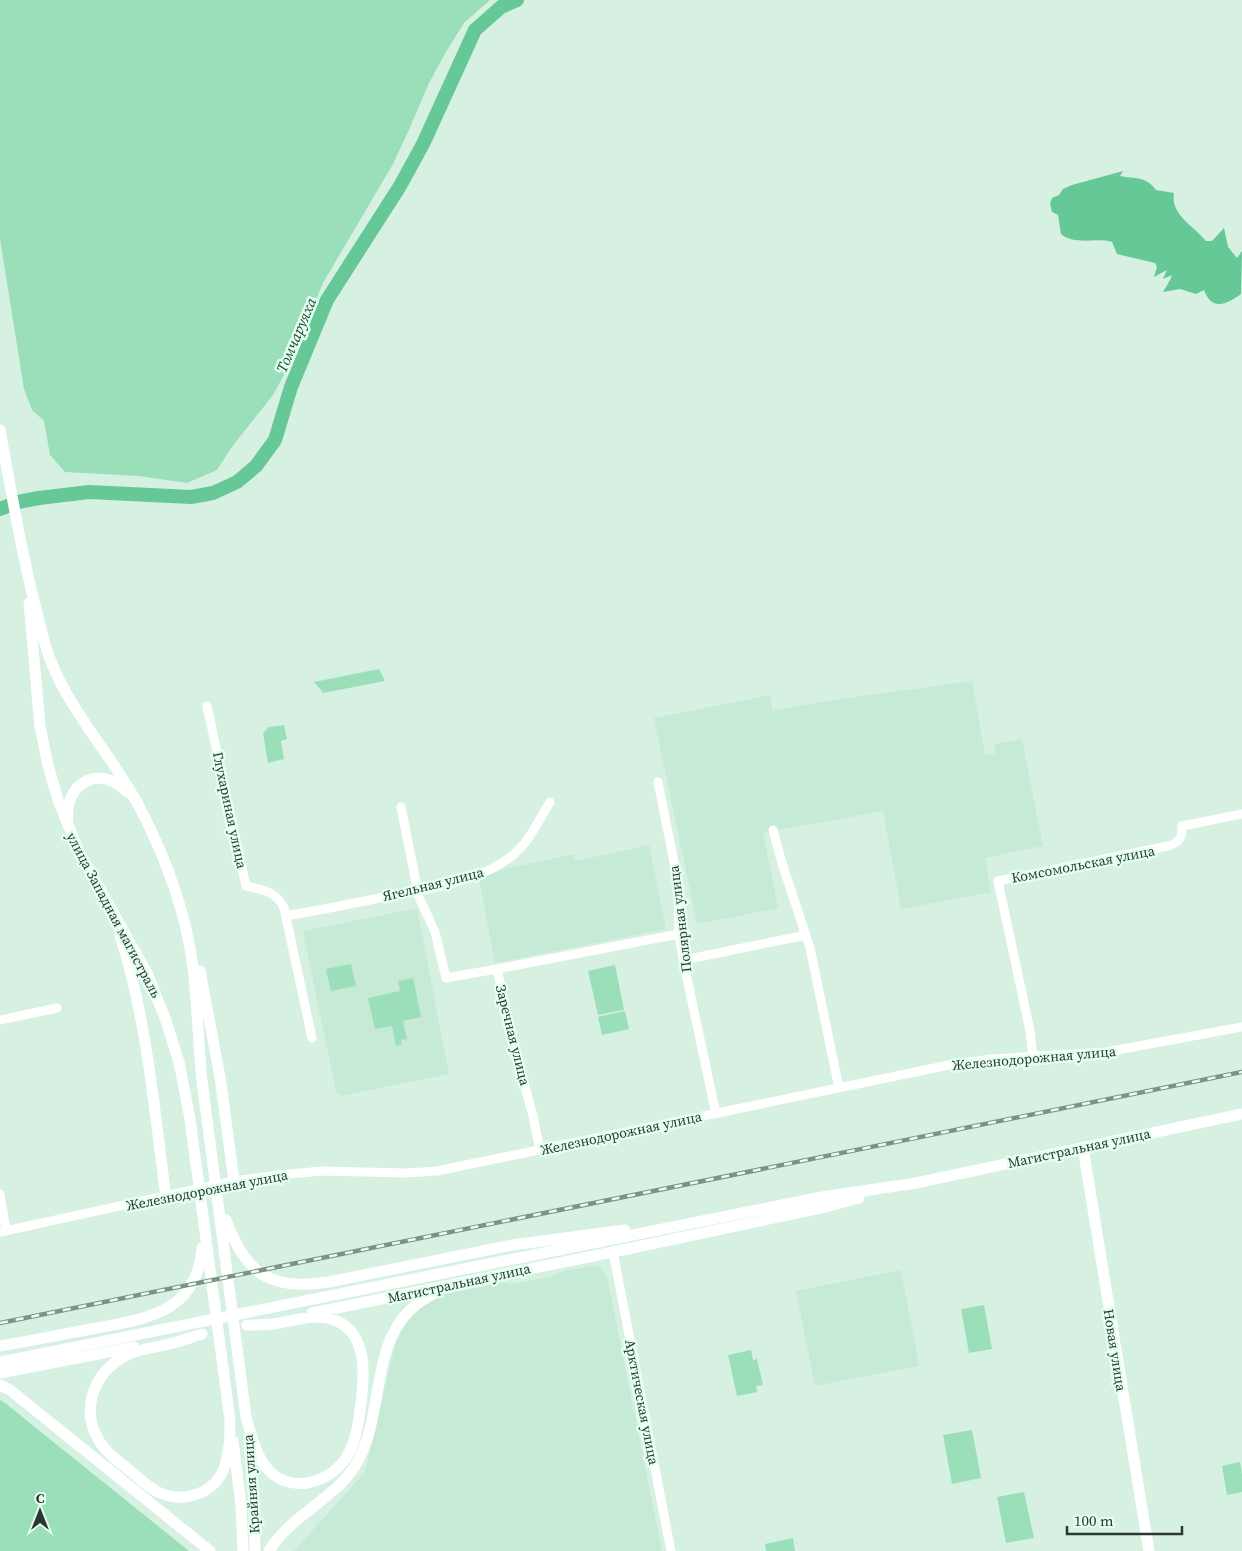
<svg xmlns="http://www.w3.org/2000/svg" width="1242" height="1551" font-family="'Source Serif 4',serif">
	<style>
		.built { fill: #c7ead6 }
		.green { fill: #9adfba }
		.water { fill: #66c797 }
		.lines { fill: none; stroke-linecap: round; stroke-linejoin: round }
		.river { stroke: #66c797; stroke-width: 14 }
		.minor { stroke: #fff; stroke-width: 9 }
		.major { stroke: #fff; stroke-width: 11 }
		.rail-casing { stroke: #7e9187; stroke-width: 4.5 }
		.rail { stroke: #e3ffef; stroke-width: 2.5; stroke-dasharray: 8; stroke-linecap: butt }
		.labels { text-anchor: middle; dominant-baseline: central; stroke-width: 5; stroke-linejoin: round; paint-order: stroke }
		.street-label { font-size: 14px; fill: #2c3731; stroke: #e3ffef }
		.water-label { font-size: 15px; font-style: italic; fill: #1c4632; stroke: #e3ffef }
	</style>
	<rect width="100%" height="100%" fill="#d6f1e2"/>
	<!-- built -->
	<path class="built" d="M 972,681 L 985,755 L 996,753 L 994,744 L 1022,739 L 1043,846 L 985,858 L 991,892 L 901,909 L 883,811 L 763,833 L 778,908 L 697,924 L 654,718 L 770,695 L 773,711 L 826,701 Z
		M 649,845 L 666,929 L 495,963 L 479,879 L 504,869 L 574,854 L 575,861 Z
		M 417,908 L 449,1074 L 341,1096 L 336,1092 L 303,931 Z
		M 593,1266 L 602,1268 L 607,1277 L 662,1551 L 294,1551 L 365,1472 L 395,1345 L 405,1324 L 419,1309 L 433,1300 L 447,1294 L 501,1283 L 512,1284 L 550,1277 L 567,1270 Z
		M 901,1270 L 919,1366 L 815,1386 L 796,1291 Z"/>
	<!-- green -->
	<path class="green" d="M 0,0 L 490,0 L 464,23 L 446,52 L 429,83 L 408,132 L 393,164 L 323,283 L 291,362 L 273,395 L 231,448 L 217,470 L 187,483 L 139,476 L 65,472 L 50,455 L 44,421 L 32,410 L 24,389 L 0,239 Z
		M 379,669 L 385,681 L 323,693 L 314,682 Z
		M 284,725 L 287,739 L 281,741 L 284,759 L 268,763 L 263,733 L 269,727 Z
		M 351,964 L 356,986 L 331,991 L 326,969 Z
		M 615,965 L 624,1010 L 598,1015 L 588,971 Z
		M 413,978 L 421,1017 L 403,1021 L 407,1039 L 401,1040 L 402,1044 L 396,1046 L 392,1026 L 375,1029 L 368,998 L 400,991 L 398,981 Z
		M 625,1011 L 629,1029 L 602,1035 L 598,1017 Z
		M 984,1305 L 992,1349 L 969,1353 L 961,1309 Z
		M 751,1350 L 753,1360 L 757,1359 L 763,1385 L 756,1386 L 757,1392 L 737,1396 L 728,1355 Z
		M 0,1400 L 5,1403 L 189,1551 L 0,1551 Z
		M 972,1430 L 981,1478 L 952,1484 L 943,1435 Z
		M 1240,1462 L 1242,1474 L 1242,1492 L 1227,1495 L 1222,1466 Z
		M 1024,1492 L 1034,1538 L 1006,1543 L 997,1497 Z
		M 793,1538 L 795,1551 L 766,1551 L 765,1544 Z"/>
	<!-- water -->
	<path class="water" d="M 1123,171 L 1120,176 C 1136,179 1146,176 1156,190 L 1174,193 C 1170,215 1194,226 1206,241 L 1212,241 L 1224,228 L 1228,247 L 1237,258 L 1242,251 L 1241,294 C 1227,304 1212,312 1204,290 L 1196,294 L 1180,289 L 1163,292 L 1170,280 L 1172,275 L 1163,279 L 1167,270 L 1154,277 L 1157,267 L 1155,263 L 1117,254 L 1112,242 C 1095,237 1076,246 1061,234 L 1058,215 L 1052,212 L 1050,204 L 1052,198 L 1059,195 L 1063,189 L 1072,185 Z"/>
	<g class="lines">
		<!-- river -->
		<path class="river" d="M 0,509 L 18,502 L 39,498 L 89,492 L 191,497 L 213,493 L 237,482 L 256,466 L 275,440 L 291,387 L 327,300 L 400,186 L 423,144 L 475,30 L 501,7 L 517,0"/>
		<!-- minor -->
		<path class="minor" d="M 207,706 L 246,886 C 263,890 276,891 284,908 L 312,1038
			M 658,782 L 678,882 L 679,934 L 684,964 L 716,1114
			M 401,807 L 419,897 L 435,932 L 446,978 L 497,969 L 513,1043 L 533,1116 L 540,1150
			M 773,830 L 782,863 L 810,948 L 839,1088
			M 286,916 C 319,910 351,904 384,897 C 425,890 480,882 513,855 C 529,842 539,820 550,802
			M 684,960 L 806,935
			M 497,969 L 679,934
			M 0,1020 L 57,1008
			M 1033,1057 L 1030,1031 L 998,881 L 1168,846 C 1179,843 1183,837 1182,826 L 1242,814
			M 0,1194 L 6,1231
			M 0,1232 L 234,1181 L 278,1175 L 322,1171 L 407,1173 L 437,1171 L 954,1064 L 992,1059 L 1106,1052 L 1242,1027
			M 613,1252 L 671,1551"/>
		<!-- major -->
		<path class="major" d="M 0,430 C 10,485 19,539 32,593 C 38,615 42,638 50,659 C 71,714 113,756 140,808 C 166,858 186,912 193,968 C 198,1008 198,1049 203,1089 L 246,1417 C 251,1434 255,1452 265,1466 C 287,1495 328,1485 346,1458 C 355,1445 358,1427 360,1411 C 364,1382 370,1336 337,1321 C 316,1312 295,1321 273,1324 C 264,1325 255,1325 247,1325
			M 29,603 L 40,726 L 48,765 L 58,800 L 79,852 L 147,973 L 165,1018 L 179,1062 L 190,1119 L 230,1420 C 230,1435 230,1450 225,1465 C 217,1492 186,1504 160,1493 C 150,1489 141,1480 133,1473 C 120,1463 106,1453 98,1439 C 83,1413 91,1382 113,1364 C 128,1350 150,1349 169,1344 C 180,1342 191,1337 202,1334
			M 68,820 C 64,782 101,764 127,792
			M 120,935 C 147,1020 154,1108 166,1197
			M 200,971 L 220,1077 L 234,1181
			M 1083,1148 L 1149,1551
			M 226,1220 C 246,1275 271,1291 329,1282 L 512,1245 L 625,1230
			M 312,1313 L 613,1252 L 821,1208 L 859,1198
			M 0,1346 C 30,1341 60,1335 91,1329 C 144,1319 197,1314 202,1248
			M 0,1362 L 822,1197 L 916,1183 L 1242,1114
			M 0,1373 L 134,1347
			M 0,1385 L 10,1390 L 210,1551
			M 233,1441 L 241,1504 L 243,1551
			M 249,1441 L 254,1504 L 255,1551
			M 269,1551 C 291,1514 339,1498 359,1459 C 388,1402 366,1322 438,1292"/>
		<defs>
			<path id="rail" d="M 0,1323 L 1242,1072"/>
		</defs>
		<!-- rail casing -->
		<use href="#rail" class="rail-casing"/>
		<!-- rail -->
		<use href="#rail" class="rail"/>
	</g>
	<g class="labels">
		<!-- street labels -->
		<g class="street-label">
			<text transform="translate(230 810) rotate(78)">Глухариная улица</text>
			<text transform="translate(1083 864) rotate(-11)">Комсомольская улица</text>
			<text transform="translate(433 884) rotate(-14)">Ягельная улица</text>
			<text transform="translate(114 915) rotate(62)">улица Западная магистраль</text>
			<text transform="translate(680 919) rotate(-97)">Полярная улица</text>
			<text transform="translate(513 1035) rotate(76)">Заречная улица</text>
			<text transform="translate(1034 1058) rotate(-5)">Железнодорожная улица</text>
			<text transform="translate(621 1133) rotate(-12)">Железнодорожная улица</text>
			<text transform="translate(1079 1148) rotate(-12)">Магистральная улица</text>
			<text transform="translate(207 1190) rotate(-11)">Железнодорожная улица</text>
			<text transform="translate(459 1283) rotate(-12)">Магистральная улица</text>
			<text transform="translate(1115 1350) rotate(81)">Новая улица</text>
			<text transform="translate(642 1402) rotate(79)">Арктическая улица</text>
			<text transform="translate(251 1484) rotate(-94)">Крайняя улица</text>
		</g>
		<!-- water labels -->
		<g class="water-label">
			<text transform="translate(296 335) rotate(-67)">Томчаруяха</text>
		</g>
	</g>
	<!-- north arrow -->
	<g transform="translate(40 1511)" stroke="#e3ffef" stroke-width="4" paint-order="stroke">
	<path d="M0-4L9 19L0 12L-9 19Z" fill="#2c3731"/>
	<text y="-8" font-size="14" font-weight="bold" text-anchor="middle" fill="#2c3731">С</text>
	</g>
	<!-- scale -->
	<path d="M1067 1526v8h115v-8" fill="none" stroke="#2c3731" stroke-width="2.5"/>
	<text x="1074" y="1526" font-size="15" fill="#2c3731" stroke="#e3ffef" stroke-width="4" paint-order="stroke">100 m</text>
</svg>
